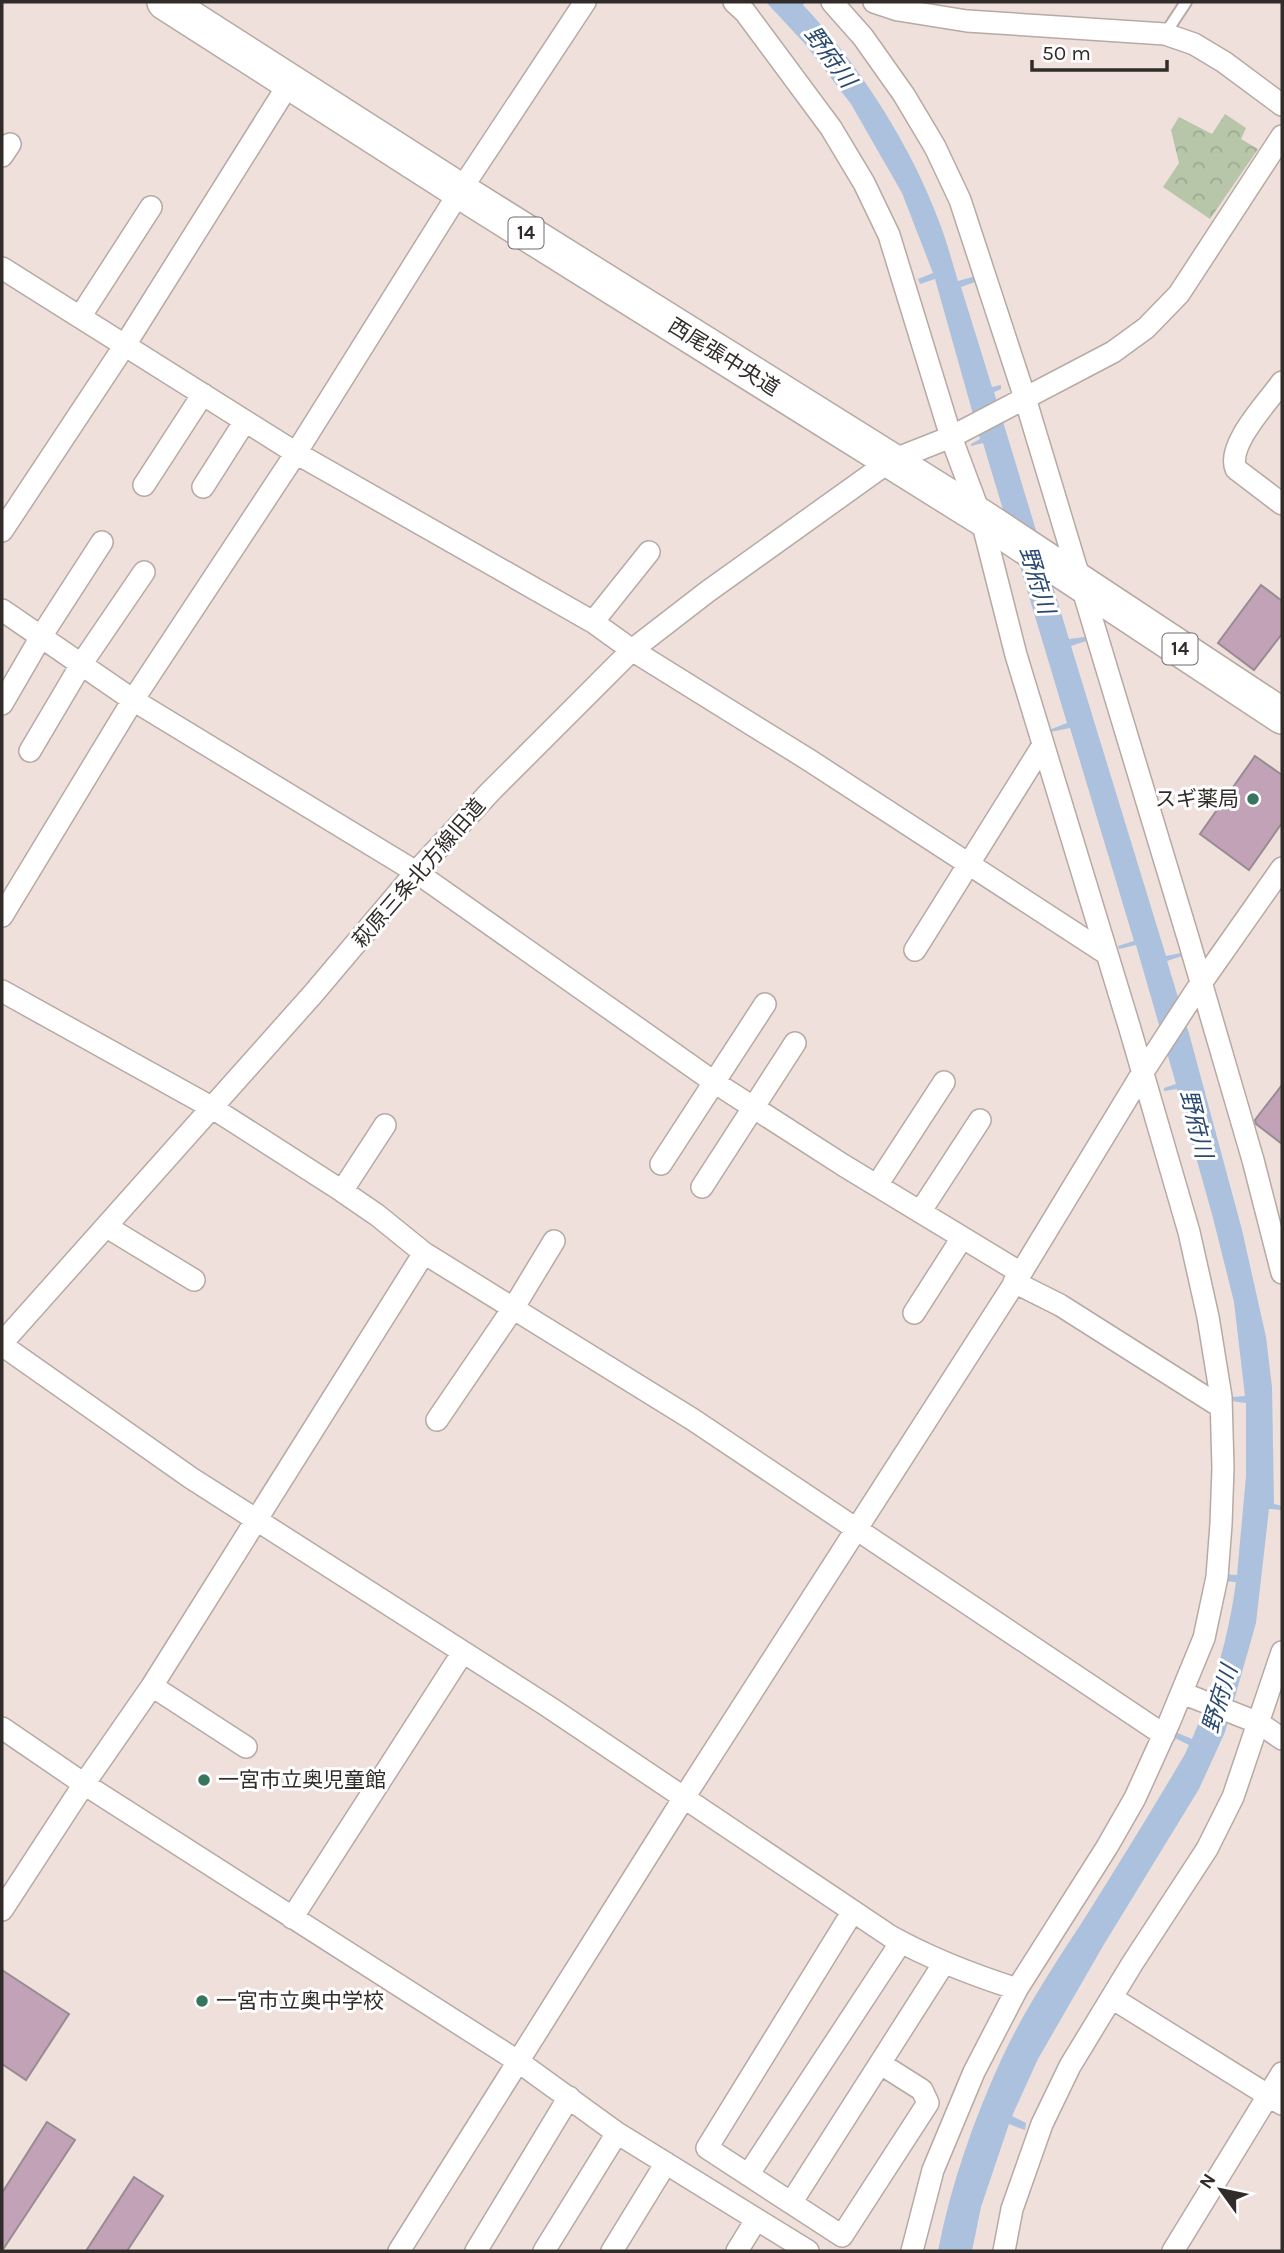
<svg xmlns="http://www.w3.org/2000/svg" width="1284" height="2253" font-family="Karla,'Noto Sans JP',sans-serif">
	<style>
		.park { fill: url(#park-crowns) }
		.water { fill: #abc1dd }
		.building { fill: #c2a2b6; stroke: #988c93; stroke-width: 2 }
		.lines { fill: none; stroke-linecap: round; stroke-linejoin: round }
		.service-casing { stroke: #b7a9a4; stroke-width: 14 }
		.minor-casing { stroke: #b7a9a4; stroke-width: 24 }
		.primary-casing { stroke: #b7a9a4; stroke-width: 38 }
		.service { stroke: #fff; stroke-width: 10 }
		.minor { stroke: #fff; stroke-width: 21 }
		.primary { stroke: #fff; stroke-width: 35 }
		.poi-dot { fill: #377560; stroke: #fff; stroke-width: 2.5 }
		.labels { text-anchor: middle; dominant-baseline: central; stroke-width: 6; stroke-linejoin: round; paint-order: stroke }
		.shield { fill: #fff; stroke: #6f6b6a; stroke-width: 2 }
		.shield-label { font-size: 19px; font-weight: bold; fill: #312c2a }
		.street-label { font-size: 21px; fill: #312c2a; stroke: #fff }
		.poi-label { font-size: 21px; fill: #312c2a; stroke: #fff; text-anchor: start }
		.water-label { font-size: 23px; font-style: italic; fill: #2a4971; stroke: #fff }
	</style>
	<defs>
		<pattern id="park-crowns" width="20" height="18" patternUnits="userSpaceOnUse" patternTransform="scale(1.75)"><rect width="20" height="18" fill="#b7c5a8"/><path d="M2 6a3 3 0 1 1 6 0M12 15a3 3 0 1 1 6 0" fill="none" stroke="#9ea991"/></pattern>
	</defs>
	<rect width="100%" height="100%" fill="#efe0db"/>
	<!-- park -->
	<path class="park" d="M 1225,114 L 1246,128 L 1241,139 L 1258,149 L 1210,219 L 1163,187 L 1179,163 L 1171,130 L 1179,117 L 1212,134 Z"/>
	<!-- water -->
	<path class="water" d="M 766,2 L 805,2 L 803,5 C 859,64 912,147 940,224 C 947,242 952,262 958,281 L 976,276 L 978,281 L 961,287 L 992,387 L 1001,385 L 1001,389 L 994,392 L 1069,639 L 1085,637 L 1086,641 L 1071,646 L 1166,956 L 1181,953 L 1182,956 L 1167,961 L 1190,1037 L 1242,1230 L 1266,1337 L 1272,1387 L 1274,1504 L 1282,1506 L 1282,1510 L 1269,1509 L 1256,1623 L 1225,1732 L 1199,1789 L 1103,1946 L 1038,2059 L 1012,2116 L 1026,2123 L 1025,2130 L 1009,2124 L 981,2207 L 972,2251 L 938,2251 C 951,2184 973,2122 1001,2060 C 1025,2008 1057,1961 1088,1913 C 1121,1860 1154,1807 1185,1754 L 1189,1745 L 1171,1736 L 1173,1731 L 1192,1739 C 1213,1690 1229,1636 1236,1582 L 1221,1581 L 1222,1574 L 1237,1575 L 1246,1476 L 1246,1403 L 1231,1401 L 1232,1397 L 1245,1396 L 1234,1302 L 1213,1218 L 1177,1089 L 1164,1091 L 1164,1088 L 1176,1084 L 1136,945 L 1119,949 L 1118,946 L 1134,941 L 1070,728 L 1050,732 L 1049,730 L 1067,723 L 983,443 L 971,446 L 971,444 L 980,439 L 935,279 L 920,284 L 918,279 L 933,273 L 902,193 L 851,104 L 805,44 Z"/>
	<!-- building -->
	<path class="building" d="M 1261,585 L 1282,601 L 1282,634 L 1254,670 L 1218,643 Z
		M 1255,756 L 1282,775 L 1282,823 L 1249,870 L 1200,834 Z
		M 1282,1085 L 1282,1144 L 1256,1124 L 1255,1120 Z
		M 2,1970 L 69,2014 L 26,2080 L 2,2064 Z
		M 47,2122 L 75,2140 L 2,2251 L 2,2193 Z
		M 134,2177 L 163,2196 L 127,2251 L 86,2251 Z"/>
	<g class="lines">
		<defs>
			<path id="service" d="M 1165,34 L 1186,2"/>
			<path id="minor" d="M 734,2 L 745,12 L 831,128 L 864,183 L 889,235 L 951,437 L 981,517 L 1016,655 L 1130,1029 L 1189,1232 L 1208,1317 L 1221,1397 L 1223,1468 L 1221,1524 L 1217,1577 L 1204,1638 L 1169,1723 L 1135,1798 L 1107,1847 L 1017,1989 L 974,2072 L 933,2170 L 912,2251
				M 832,2 L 863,37 L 904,95 L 935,147 L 960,200 L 1025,398 L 1189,941 L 1253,1160 L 1282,1273
				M 874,2 L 898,10 L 967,21 L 1165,34 L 1194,44 L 1224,62 L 1282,105
				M 2,156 L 10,144
				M 2,268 L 296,453 L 593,622 L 632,650 L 809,760 L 1107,954
				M 80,317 L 151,207
				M 1282,382 C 1268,402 1226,445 1236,469 L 1282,504
				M 144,485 L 203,394
				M 203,487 L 245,421
				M 2,531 L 125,345 L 290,82
				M 2,610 L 133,700 L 416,872 L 714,1082 L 843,1165 L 1021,1273
				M 593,622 L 649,552
				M 2,704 L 42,635 L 102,542
				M 30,751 L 82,663 L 144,572
				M 2,916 L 133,700 L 296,453 L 460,191 L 585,2
				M 915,950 L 1043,745
				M 2,991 L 211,1107 L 342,1191 L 377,1215 L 424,1253 L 692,1419 L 1164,1735
				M 661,1164 L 765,1004
				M 877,1185 L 944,1082
				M 702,1187 L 795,1043
				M 342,1191 L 385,1125
				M 920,1212 L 980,1120
				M 107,1227 L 194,1280
				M 1014,1282 L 1060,1305 L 1221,1407
				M 914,1313 L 962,1238
				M 2,1343 L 313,994 L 416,872 L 490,792 L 632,650 L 707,592 L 890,461 L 951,437 L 1113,352 L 1146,328 L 1179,294 L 1282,136
				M 2,1345 L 191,1478 L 549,1707 L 890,1936 C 931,1959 973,1975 1017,1989
				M 437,1420 L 514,1307 L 554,1241
				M 152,1686 L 246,1747
				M 1182,1693 L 1259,1723 L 1282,1739
				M 2,1728 L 84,1784 L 519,2062 L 617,2133 L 808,2251
				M 2,1910 L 84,1784 L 152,1686 L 424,1253
				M 853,1911 L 707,2148 L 842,2236 L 928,2103 L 922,2090 L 881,2064
				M 292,1918 L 463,1652
				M 1112,1998 L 1282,2104
				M 748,2175 L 901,1942
				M 791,2203 L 944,1963
				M 399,2251 L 685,1796 L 1021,1273 L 1143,1072 L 1197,989 L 1282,868
				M 476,2251 L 569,2097
				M 544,2251 L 617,2133
				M 612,2251 L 666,2163
				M 737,2251 L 756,2220
				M 1004,2251 L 1012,2209 L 1042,2124 L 1070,2066 L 1132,1964 L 1207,1849 L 1233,1797 L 1282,1652
				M 1173,2251 L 1282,2073"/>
			<path id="primary" d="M 165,2 L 460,191 L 981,517 L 1282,716"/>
		</defs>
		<!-- service casing -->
		<use href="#service" class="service-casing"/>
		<!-- minor casing -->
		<use href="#minor" class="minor-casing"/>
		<!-- primary casing -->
		<use href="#primary" class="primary-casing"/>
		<!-- service -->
		<use href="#service" class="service"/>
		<!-- minor -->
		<use href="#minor" class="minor"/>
		<!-- primary -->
		<use href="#primary" class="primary"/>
	</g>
	<!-- markers -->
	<g class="poi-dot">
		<circle cx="1253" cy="799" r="7"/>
		<circle cx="204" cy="1780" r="7"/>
		<circle cx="202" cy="2001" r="7"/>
	</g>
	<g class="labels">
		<!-- shield labels -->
		<g class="shield">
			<rect x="508.5" y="217.5" width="35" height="31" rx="5"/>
			<rect x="1162.5" y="633.5" width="35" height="31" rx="5"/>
		</g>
		<g class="shield-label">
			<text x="526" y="233">14</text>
			<text x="1180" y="649">14</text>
		</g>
		<!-- street labels -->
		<g class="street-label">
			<text transform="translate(724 357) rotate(32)">西尾張中央道</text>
			<text transform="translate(419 873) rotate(-49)">萩原三条北方線旧道</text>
		</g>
		<!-- poi labels -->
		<g class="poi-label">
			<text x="1239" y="799" text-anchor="end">スギ薬局</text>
			<text x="218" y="1780">一宮市立奥児童館</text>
			<text x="216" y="2001">一宮市立奥中学校</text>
		</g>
		<!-- water labels -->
		<g class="water-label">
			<text transform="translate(830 57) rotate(54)">野府川</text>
			<text transform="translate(1037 580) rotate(73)">野府川</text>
			<text transform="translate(1196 1124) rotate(76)">野府川</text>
			<text transform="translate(1220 1699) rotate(-73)">野府川</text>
		</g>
	</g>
	<!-- border -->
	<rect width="1284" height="2253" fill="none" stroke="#312c2a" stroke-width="7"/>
	<!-- north arrow -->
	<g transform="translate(1221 2190) rotate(303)" stroke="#ffffff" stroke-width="5" paint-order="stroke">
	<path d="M0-5L12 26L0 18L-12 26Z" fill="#312c2a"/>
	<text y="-10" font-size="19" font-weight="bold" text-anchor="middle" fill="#312c2a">N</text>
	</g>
	<!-- scale -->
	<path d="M1032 60v10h135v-10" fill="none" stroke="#312c2a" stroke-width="3.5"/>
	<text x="1042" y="60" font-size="21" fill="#312c2a" stroke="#ffffff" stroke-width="5" paint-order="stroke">50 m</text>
</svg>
